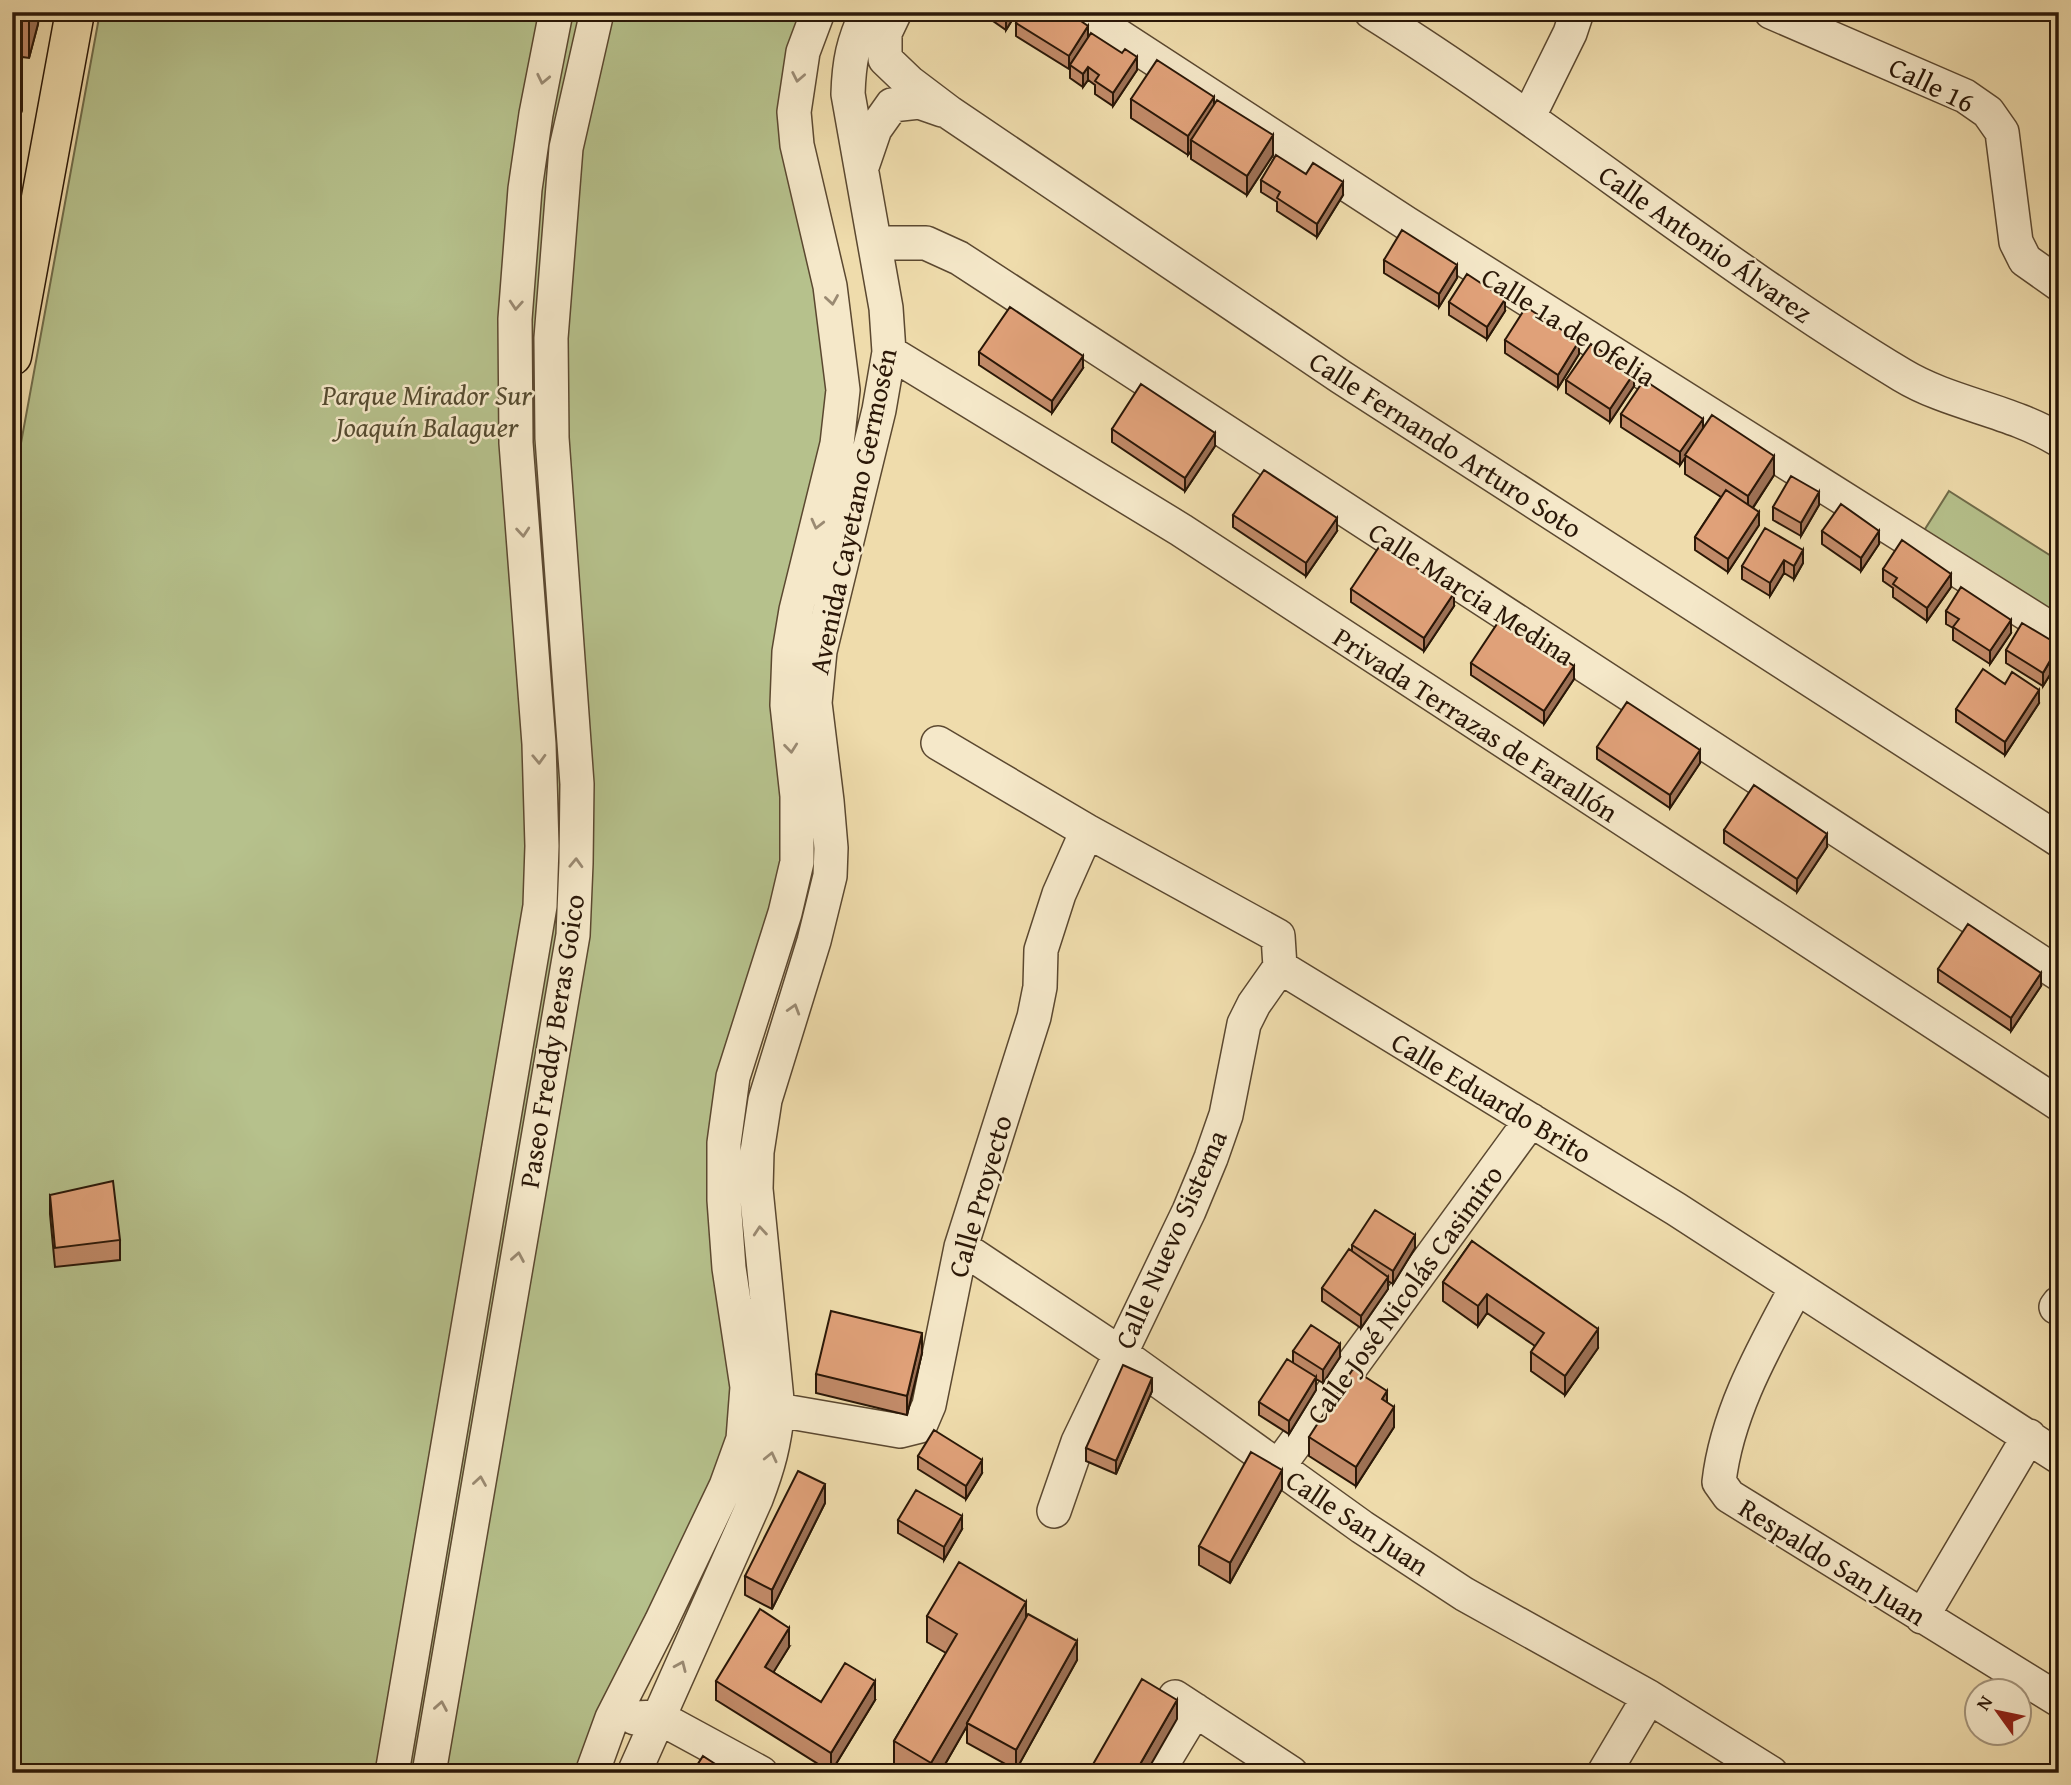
<svg xmlns="http://www.w3.org/2000/svg" width="2071" height="1785" font-family="'Gentium Book Plus',serif">
	<style>
		.green { fill: #b6c18c; stroke: #706c4a; stroke-width: 2 }
		.lines { fill: none; stroke-linecap: round; stroke-linejoin: round }
		.minor-casing { stroke: #5b4830; stroke-width: 36 }
		.major-casing { stroke: #2a1707; stroke-width: 41 }
		.minor { stroke: #f5e8c9; stroke-width: 33 }
		.major { stroke: #efdcac; stroke-width: 38 }
		.wall { fill: #c18a68; stroke: #2a1707; stroke-width: 2 }
		.shaded-wall { fill: #9d7155; stroke: #2a1707; stroke-width: 2 }
		.building { fill: #e0a179; stroke: #2a1707; stroke-width: 2 }
		.oneway { stroke: #9a8a72 }
		.labels { text-anchor: middle; dominant-baseline: central; stroke-width: 5; stroke-linejoin: round; paint-order: stroke }
		.street-label { font-size: 28px; fill: #2a1707; stroke: #f5e8c9 }
		.park-label { font-size: 28px; font-style: italic; fill: #544a2f; stroke: #f5e8c9 }
	</style>
	<rect width="100%" height="100%" fill="#efdcac"/>
	<filter id="stains"><feTurbulence type="fractalNoise" baseFrequency=".00286" numOctaves="4"/><feColorMatrix values="0 0 0 0 .2 0 0 0 0 .09 0 0 0 0 .02 0 0 0 .5 -.17"/></filter>
	<radialGradient id="worn" r=".72"><stop offset=".6" stop-color="#630" stop-opacity="0"/><stop offset="1" stop-color="#630" stop-opacity=".3"/></radialGradient>
	<!-- green -->
	<path class="green" d="M 100,12 L 810,12 L 790,58 L 830,403 L 784,798 L 783,869 L 738,1022 L 731,1436 L 586,1773 L 12,1773 L 12,492 Z
		M 1949,491 L 2059,561 L 2059,620 L 1920,537 Z"/>
	<g class="lines">
		<defs>
			<path id="minor" d="M 895,12 L 885,33 L 885,59 L 909,82 L 950,113 L 1341,377 L 2059,840
				M 1082,12 L 1406,223 L 2059,634
				M 1371,12 C 1553,126 1718,264 1902,375 C 1950,404 2010,410 2059,440
				M 1771,12 L 1965,96 L 1988,112 L 2002,132 L 2016,242 L 2025,260 L 2059,284
				M 1529,116 L 1570,33 L 1577,12
				M 862,167 L 875,129 L 892,105 L 919,102 L 942,110
				M 875,243 L 926,243 L 959,258 L 2059,974
				M 889,352 L 1181,530 L 2059,1104
				M 938,743 L 1087,831 L 1278,936 L 1280,967
				M 1280,967 L 1676,1209 L 2059,1457
				M 961,1247 L 1120,1353 L 1362,1527 L 1464,1594 L 1649,1697 L 1771,1773
				M 1796,1288 C 1764,1348 1727,1412 1719,1482 L 1729,1496 L 2059,1700
				M 2056,1307 L 2059,1303
				M 778,1410 L 900,1431 L 920,1426 L 929,1405 L 961,1247 L 1034,1017 L 1040,987 L 1041,950 L 1059,894 L 1087,831
				M 1278,1467 L 1531,1120
				M 1054,1511 L 1078,1442 L 1189,1211 L 1211,1158 L 1226,1115 L 1244,1024 L 1254,1004 L 1280,967
				M 1922,1617 L 2029,1436
				M 1175,1697 L 1291,1773
				M 635,1718 L 658,1717 L 761,1773
				M 392,1773 L 540,906 L 542,846 L 539,744 L 516,443 L 515,319 L 525,189 L 536,114 L 556,12
				M 429,1773 L 573,935 L 576,863 L 577,784 L 552,438 L 551,338 L 566,148 L 597,12
				M 592,1773 L 612,1718 L 661,1622 L 726,1486 L 743,1439 L 747,1387 L 729,1268 L 724,1200 L 724,1143 L 733,1077 L 785,913 L 797,862 L 797,796 L 787,705 L 789,652 L 796,610 L 837,444 L 843,390 L 830,286 L 797,145 L 794,112 L 803,52 L 818,12
				M 634,1773 L 756,1499 C 769,1465 774,1445 778,1410 L 756,1189 L 757,1152 L 765,1100 L 814,941 L 830,876 L 831,848 L 827,801 L 815,703 L 820,651 L 879,410 L 889,352 L 886,308 L 848,94 C 849,61 853,42 867,12
				M 1157,1773 L 1195,1710
				M 1604,1773 L 1649,1697"/>
			<path id="major" d="M 12,356 L 75,12"/>
		</defs>
		<!-- minor casing -->
		<use href="#minor" class="minor-casing"/>
		<!-- major casing -->
		<use href="#major" class="major-casing"/>
		<!-- minor -->
		<use href="#minor" class="minor"/>
		<!-- major -->
		<use href="#major" class="major"/>
	</g>
	<!-- wall -->
	<path class="wall" d="M 12,12 L 39,12 L 38,24 L 29,58 L 22,57 L 22,110 L 12,139 Z
		M 980,12 L 1017,12 L 1006,30 Z
		M 1016,23 L 1088,37 L 1137,70 L 1113,106 L 1095,94 L 1095,85 L 1088,80 L 1083,87 L 1070,78 L 1070,68 L 1069,69 L 1016,36 Z
		M 1131,99 L 1214,105 L 1273,155 L 1247,195 L 1191,159 L 1191,151 L 1188,155 L 1131,118 Z
		M 1306,174 L 1343,195 L 1317,237 L 1277,211 L 1277,202 L 1261,192 L 1261,180 Z
		M 1384,260 L 1457,278 L 1439,307 L 1384,273 Z
		M 1449,302 L 1505,311 L 1487,339 L 1449,315 Z
		M 1505,340 L 1579,354 L 1558,388 L 1505,353 Z
		M 979,352 L 1083,368 L 1052,413 L 979,365 Z
		M 1566,380 L 1634,386 L 1610,422 L 1566,393 Z
		M 1621,414 L 1703,429 L 1774,475 L 1753,508 L 1759,525 L 1728,572 L 1695,550 L 1695,537 L 1721,497 L 1685,474 L 1685,457 L 1680,465 L 1621,427 Z
		M 1112,429 L 1215,446 L 1185,491 L 1112,442 Z
		M 1819,505 L 1801,536 L 1773,520 L 1773,507 Z
		M 1233,515 L 1337,531 L 1306,576 L 1233,527 Z
		M 1822,531 L 1879,544 L 1861,571 L 1822,544 Z
		M 1803,550 L 1803,563 L 1794,579 L 1784,573 L 1770,596 L 1742,579 L 1742,566 Z
		M 1883,569 L 1951,587 L 1927,621 L 1893,597 L 1893,588 L 1883,581 Z
		M 1351,589 L 1454,606 L 1424,651 L 1351,602 Z
		M 1946,611 L 2011,633 L 1990,664 L 1953,640 L 1953,628 L 1946,624 Z
		M 2059,645 L 2059,660 L 2043,686 L 2006,663 L 2006,650 Z
		M 1471,663 L 1574,679 L 1544,724 L 1471,675 Z
		M 2005,684 L 2039,703 L 2005,755 L 1956,722 L 1956,709 Z
		M 1597,747 L 1700,763 L 1670,808 L 1597,759 Z
		M 1724,830 L 1827,847 L 1797,892 L 1724,843 Z
		M 1938,969 L 2041,986 L 2011,1031 L 1938,982 Z
		M 50,1195 L 120,1240 L 120,1260 L 55,1267 L 50,1214 Z
		M 1472,1241 L 1598,1348 L 1565,1395 L 1531,1371 L 1531,1352 L 1535,1346 L 1487,1313 L 1478,1326 L 1443,1301 L 1443,1282 Z
		M 1352,1245 L 1415,1248 L 1393,1284 L 1388,1281 L 1388,1289 L 1361,1328 L 1322,1301 L 1322,1288 L 1352,1251 Z
		M 1293,1351 L 1340,1357 L 1323,1383 L 1316,1379 L 1316,1390 L 1289,1434 L 1259,1415 L 1259,1402 L 1293,1363 Z
		M 922,1353 L 907,1415 L 816,1393 L 816,1374 Z
		M 1152,1391 L 1116,1474 L 1086,1461 L 1086,1448 Z
		M 1387,1403 L 1394,1427 L 1356,1486 L 1309,1456 L 1309,1437 Z
		M 918,1456 L 982,1473 L 966,1499 L 918,1469 Z
		M 1282,1489 L 1230,1583 L 1199,1565 L 1199,1546 Z
		M 825,1503 L 772,1609 L 745,1595 L 745,1576 Z
		M 898,1520 L 962,1529 L 944,1560 L 898,1533 Z
		M 927,1616 L 1026,1618 L 1077,1660 L 1016,1770 L 967,1743 L 967,1726 L 940,1773 L 905,1773 L 894,1766 L 894,1741 L 946,1653 L 927,1642 Z
		M 789,1647 L 773,1672 L 821,1702 L 875,1700 L 831,1772 L 716,1700 L 716,1681 Z"/>
	<!-- shaded-wall -->
	<path class="shaded-wall" d="M 29,12 L 39,12 L 38,24 L 29,58 Z
		M 1009,12 L 1017,12 L 1006,30 L 1006,17 Z
		M 22,19 L 22,110 L 12,139 L 12,48 Z
		M 1088,26 L 1088,39 L 1070,65 L 1069,69 L 1069,56 Z
		M 1137,57 L 1137,70 L 1113,106 L 1113,93 Z
		M 1088,67 L 1088,80 L 1083,87 L 1083,74 Z
		M 1214,97 L 1214,117 L 1191,140 L 1191,151 L 1188,155 L 1188,136 Z
		M 1273,135 L 1273,155 L 1247,195 L 1247,176 Z
		M 1343,182 L 1343,195 L 1317,237 L 1317,224 Z
		M 1457,265 L 1457,278 L 1439,307 L 1439,294 Z
		M 1505,299 L 1505,311 L 1487,339 L 1487,327 Z
		M 1579,341 L 1579,354 L 1558,388 L 1558,375 Z
		M 1083,356 L 1083,368 L 1052,413 L 1052,401 Z
		M 1634,373 L 1634,386 L 1610,422 L 1610,409 Z
		M 1703,419 L 1703,432 L 1680,465 L 1680,452 Z
		M 1215,433 L 1215,446 L 1185,491 L 1185,478 Z
		M 1774,456 L 1774,475 L 1748,515 L 1748,496 Z
		M 1819,492 L 1819,505 L 1801,536 L 1801,523 Z
		M 1759,512 L 1759,525 L 1728,572 L 1728,559 Z
		M 1337,518 L 1337,531 L 1306,576 L 1306,563 Z
		M 1879,531 L 1879,544 L 1861,571 L 1861,558 Z
		M 1803,550 L 1803,563 L 1794,579 L 1794,566 Z
		M 1784,560 L 1784,573 L 1770,596 L 1770,583 Z
		M 1951,574 L 1951,587 L 1927,621 L 1927,608 Z
		M 1454,593 L 1454,606 L 1424,651 L 1424,638 Z
		M 2011,620 L 2011,633 L 1990,664 L 1990,651 Z
		M 2059,647 L 2059,660 L 2043,686 L 2043,673 Z
		M 1574,666 L 1574,679 L 1544,724 L 1544,711 Z
		M 2039,690 L 2039,703 L 2005,755 L 2005,742 Z
		M 1700,750 L 1700,763 L 1670,808 L 1670,795 Z
		M 1827,834 L 1827,847 L 1797,892 L 1797,879 Z
		M 2041,973 L 2041,986 L 2011,1031 L 2011,1018 Z
		M 1415,1235 L 1415,1248 L 1393,1284 L 1393,1271 Z
		M 1388,1277 L 1388,1289 L 1361,1328 L 1361,1316 Z
		M 1487,1294 L 1487,1313 L 1478,1326 L 1478,1306 Z
		M 1598,1329 L 1598,1348 L 1565,1395 L 1565,1376 Z
		M 922,1333 L 922,1353 L 907,1415 L 907,1396 Z
		M 1340,1344 L 1340,1357 L 1323,1383 L 1323,1370 Z
		M 1316,1377 L 1316,1390 L 1289,1434 L 1289,1421 Z
		M 1152,1378 L 1152,1391 L 1116,1474 L 1116,1461 Z
		M 1387,1391 L 1387,1410 L 1382,1399 Z
		M 1394,1407 L 1394,1427 L 1356,1486 L 1356,1467 Z
		M 982,1460 L 982,1473 L 966,1499 L 966,1486 Z
		M 1282,1470 L 1282,1489 L 1230,1583 L 1230,1563 Z
		M 825,1484 L 825,1503 L 772,1609 L 772,1590 Z
		M 962,1516 L 962,1529 L 944,1560 L 944,1547 Z
		M 1026,1602 L 1026,1627 L 967,1723 L 967,1726 L 940,1773 L 931,1773 L 931,1763 Z
		M 789,1628 L 789,1647 L 765,1686 L 765,1667 Z
		M 1077,1641 L 1077,1660 L 1016,1770 L 1016,1750 Z
		M 875,1681 L 875,1700 L 831,1772 L 831,1753 Z
		M 1177,1700 L 1177,1719 L 1146,1773 L 1135,1773 Z"/>
	<!-- building -->
	<path class="building" d="M 12,12 L 22,12 L 22,19 L 12,48 Z
		M 999,12 L 1009,12 L 1006,17 Z
		M 1023,12 L 1057,12 L 1059,14 L 1060,12 L 1068,12 L 1088,26 L 1069,56 L 1016,23 Z
		M 1091,33 L 1122,53 L 1125,49 L 1137,57 L 1113,93 L 1095,81 L 1099,75 L 1088,67 L 1083,74 L 1070,65 Z
		M 1157,60 L 1214,97 L 1188,136 L 1131,99 Z
		M 1217,100 L 1273,135 L 1247,176 L 1191,140 Z
		M 1276,155 L 1306,174 L 1313,163 L 1343,182 L 1317,224 L 1277,198 L 1280,192 L 1261,180 Z
		M 1402,230 L 1457,265 L 1439,294 L 1384,260 Z
		M 1467,274 L 1505,299 L 1487,327 L 1449,302 Z
		M 1010,307 L 1083,356 L 1052,401 L 979,352 Z
		M 1526,307 L 1579,341 L 1558,375 L 1505,340 Z
		M 1591,344 L 1634,373 L 1610,409 L 1566,380 Z
		M 1644,380 L 1703,419 L 1680,452 L 1621,414 Z
		M 1141,384 L 1215,433 L 1185,478 L 1112,429 Z
		M 1712,415 L 1774,456 L 1748,496 L 1685,455 Z
		M 1264,470 L 1337,518 L 1306,563 L 1233,515 Z
		M 1791,476 L 1819,492 L 1801,523 L 1773,507 Z
		M 1726,490 L 1759,512 L 1728,559 L 1695,537 Z
		M 1841,504 L 1879,531 L 1861,558 L 1822,531 Z
		M 1765,528 L 1803,550 L 1794,566 L 1784,560 L 1770,583 L 1742,566 Z
		M 1902,540 L 1951,574 L 1927,608 L 1893,584 L 1897,578 L 1883,569 Z
		M 1381,544 L 1454,593 L 1424,638 L 1351,589 Z
		M 1961,587 L 2011,620 L 1990,651 L 1953,627 L 1959,619 L 1946,611 Z
		M 1501,618 L 1574,666 L 1544,711 L 1471,663 Z
		M 2022,623 L 2059,645 L 2043,673 L 2006,650 Z
		M 1983,669 L 2005,684 L 2012,672 L 2039,690 L 2005,742 L 1956,709 Z
		M 1627,702 L 1700,750 L 1670,795 L 1597,747 Z
		M 1754,785 L 1827,834 L 1797,879 L 1724,830 Z
		M 1968,924 L 2041,973 L 2011,1018 L 1938,969 Z
		M 113,1181 L 120,1240 L 55,1248 L 50,1195 Z
		M 1375,1210 L 1415,1235 L 1393,1271 L 1352,1245 Z
		M 1472,1241 L 1598,1329 L 1565,1376 L 1531,1352 L 1544,1333 L 1487,1294 L 1478,1306 L 1443,1282 Z
		M 1349,1249 L 1388,1277 L 1361,1316 L 1322,1288 Z
		M 831,1311 L 922,1333 L 907,1396 L 816,1374 Z
		M 1311,1325 L 1340,1344 L 1323,1370 L 1293,1351 Z
		M 1287,1359 L 1316,1377 L 1289,1421 L 1259,1402 Z
		M 1123,1365 L 1152,1378 L 1116,1461 L 1086,1448 Z
		M 1353,1369 L 1387,1391 L 1382,1399 L 1394,1407 L 1356,1467 L 1309,1437 Z
		M 934,1430 L 982,1460 L 966,1486 L 918,1456 Z
		M 1251,1452 L 1282,1470 L 1230,1563 L 1199,1546 Z
		M 798,1471 L 825,1484 L 772,1590 L 745,1576 Z
		M 916,1490 L 962,1516 L 944,1547 L 898,1520 Z
		M 959,1562 L 1026,1602 L 931,1763 L 894,1741 L 957,1634 L 927,1616 Z
		M 760,1609 L 789,1628 L 765,1667 L 821,1702 L 845,1663 L 875,1681 L 831,1753 L 716,1681 Z
		M 1028,1614 L 1077,1641 L 1016,1750 L 967,1723 Z
		M 1142,1679 L 1177,1700 L 1135,1773 L 1088,1773 Z
		M 703,1756 L 729,1773 L 692,1773 Z"/>
	<!-- one-way arrows -->
	<defs><path id="oneway-chevron" d="M-2-3.5L2.5 0L-2 3.5" fill="none" stroke-width="1.6" stroke-linecap="round" stroke-linejoin="round" transform="scale(1.75)"/></defs>
	<g class="oneway">
		<use href="#oneway-chevron" transform="translate(798 77) rotate(101)"/>
		<use href="#oneway-chevron" transform="translate(543 79) rotate(102)"/>
		<use href="#oneway-chevron" transform="translate(832 300) rotate(81)"/>
		<use href="#oneway-chevron" transform="translate(516 305) rotate(94)"/>
		<use href="#oneway-chevron" transform="translate(817 524) rotate(104)"/>
		<use href="#oneway-chevron" transform="translate(523 532) rotate(85)"/>
		<use href="#oneway-chevron" transform="translate(791 748) rotate(84)"/>
		<use href="#oneway-chevron" transform="translate(539 759) rotate(88)"/>
		<use href="#oneway-chevron" transform="translate(576 863) rotate(-88)"/>
		<use href="#oneway-chevron" transform="translate(794 1009) rotate(-73)"/>
		<use href="#oneway-chevron" transform="translate(760 1231) rotate(-95)"/>
		<use href="#oneway-chevron" transform="translate(518 1257) rotate(-80)"/>
		<use href="#oneway-chevron" transform="translate(771 1457) rotate(-77)"/>
		<use href="#oneway-chevron" transform="translate(480 1481) rotate(-81)"/>
		<use href="#oneway-chevron" transform="translate(681 1666) rotate(-66)"/>
		<use href="#oneway-chevron" transform="translate(441 1706) rotate(-80)"/>
	</g>
	<g class="labels">
		<!-- street labels -->
		<g class="street-label">
			<text transform="translate(1932 84) rotate(26)">Calle 16</text>
			<text transform="translate(1706 243) rotate(35)">Calle Antonio Álvarez</text>
			<text transform="translate(1569 326) rotate(32)">Calle 1a de Ofelia</text>
			<text transform="translate(1446 444) rotate(33)">Calle Fernando Arturo Soto</text>
			<text transform="translate(852 511) rotate(-78)">Avenida Cayetano Germosén</text>
			<text transform="translate(1472 593) rotate(33)">Calle Marcia Medina</text>
			<text transform="translate(1476 724) rotate(33)">Privada Terrazas de Farallón</text>
			<text transform="translate(551 1041) rotate(-81)">Paseo Freddy Beras Goico</text>
			<text transform="translate(1492 1097) rotate(31)">Calle Eduardo Brito</text>
			<text transform="translate(979 1196) rotate(-74)">Calle Proyecto</text>
			<text transform="translate(1170 1239) rotate(-66)">Calle Nuevo Sistema</text>
			<text transform="translate(1404 1294) rotate(-54)">Calle José Nicolás Casimiro</text>
			<text transform="translate(1358 1522) rotate(34)">Calle San Juan</text>
			<text transform="translate(1833 1561) rotate(32)">Respaldo San Juan</text>
		</g>
		<!-- park labels -->
		<g class="park-label">
			<text x="427" y="394">Parque Mirador Sur<tspan x="427" dy="32">Joaquín Balaguer</tspan></text>
		</g>
	</g>
	<!-- margin -->
	<rect width="2071" height="1785" fill="none" stroke="#efdcac" stroke-width="42"/>
	<rect x="14" y="14" width="2043" height="1757" fill="none" stroke="#2a1707" stroke-width="3.5"/>
	<rect x="21" y="21" width="2029" height="1743" fill="none" stroke="#2a1707" stroke-width="2"/>
	<!-- north arrow -->
	<g transform="translate(1998 1712) rotate(303)"><circle r="33" fill="#f5e8c9" stroke="#a4947b" stroke-width="2"/>
	<path d="M0-5L12 26L0 18L-12 26Z" fill="#8f2418"/>
	<text y="-10" font-size="19" font-weight="bold" text-anchor="middle" fill="#2a1707">N</text>
	</g>
	<rect width="100%" height="100%" filter="url(#stains)"/>
	<rect width="100%" height="100%" fill="url(#worn)"/>
</svg>
